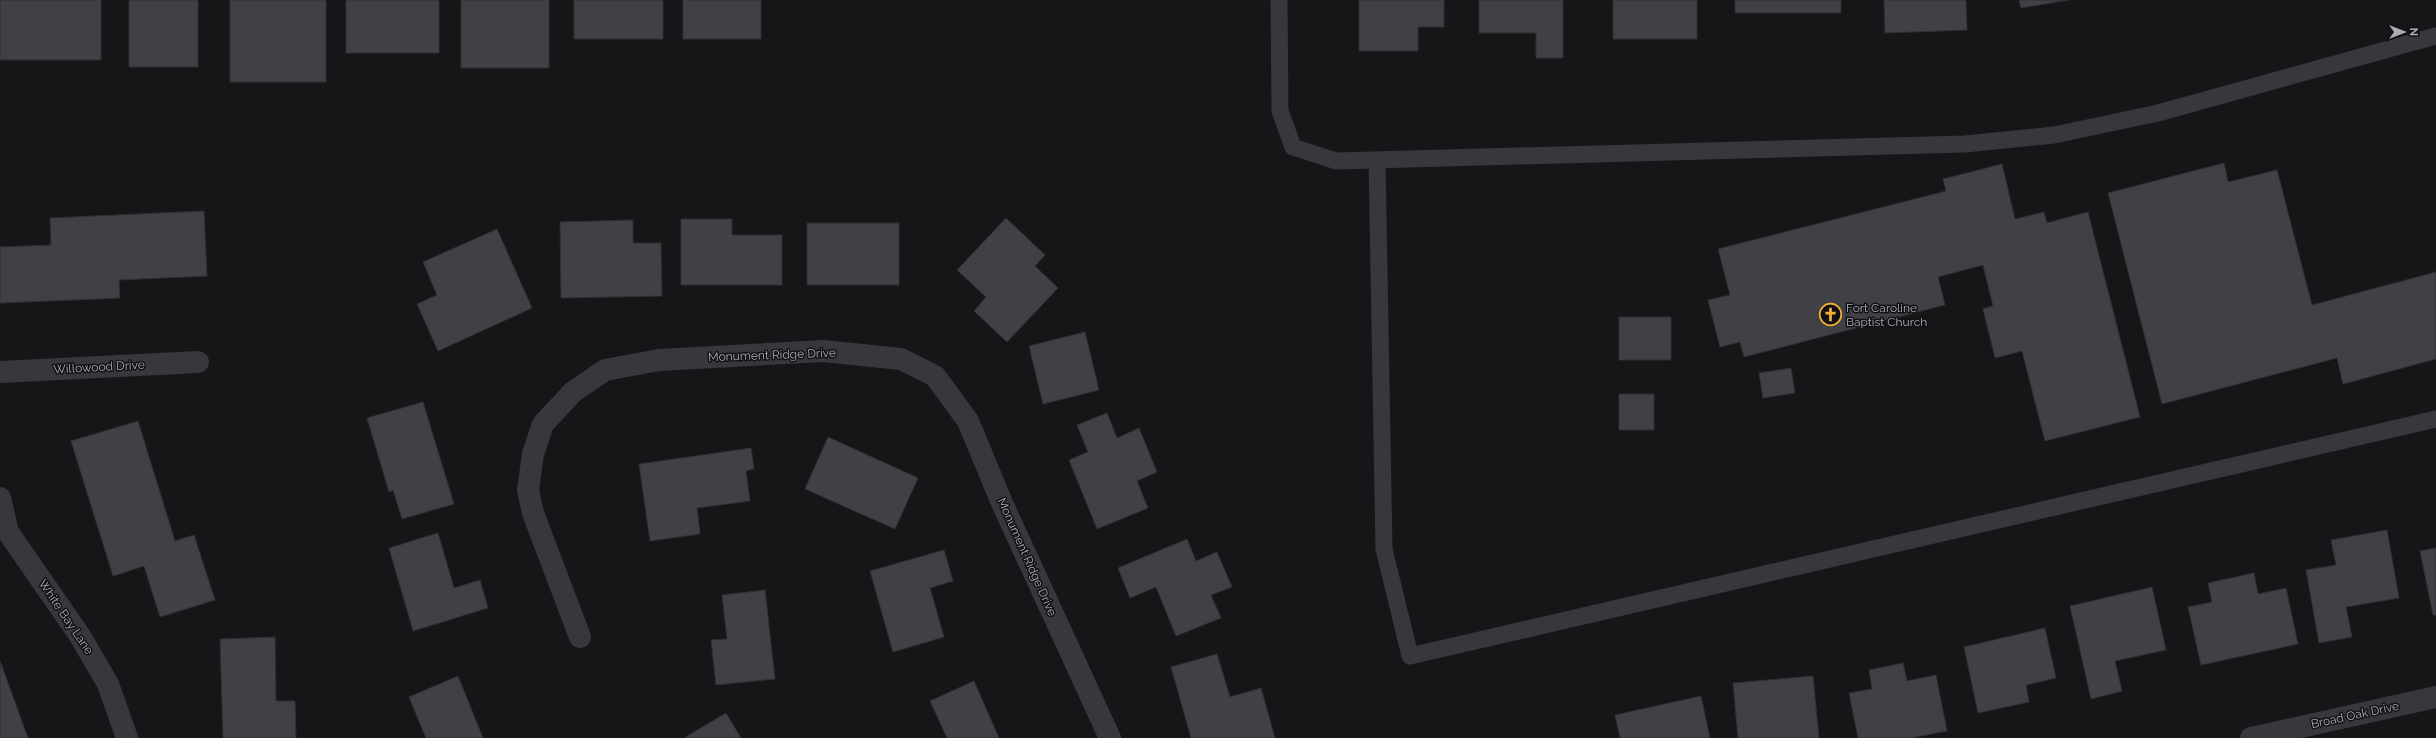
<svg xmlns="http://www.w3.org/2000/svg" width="2436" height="738" font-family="Raleway,sans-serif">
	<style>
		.building { fill: #404145; stroke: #303034 }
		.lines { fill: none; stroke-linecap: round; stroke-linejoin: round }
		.lane { stroke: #37383d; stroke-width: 17 }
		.street { stroke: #37383d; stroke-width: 22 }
		.labels { text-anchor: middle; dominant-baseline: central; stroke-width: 3; stroke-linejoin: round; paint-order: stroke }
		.poi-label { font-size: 12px; fill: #a8adb8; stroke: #111113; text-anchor: start }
		.street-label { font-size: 12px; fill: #a8adb8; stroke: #111113 }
	</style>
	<rect width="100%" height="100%" fill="#161618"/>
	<!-- building -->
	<path class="building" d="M 0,0 L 101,0 L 101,60 L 0,60 Z
		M 129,0 L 198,0 L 198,67 L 129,67 Z
		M 230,0 L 326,0 L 326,82 L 230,82 Z
		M 346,0 L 439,0 L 439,53 L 346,53 Z
		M 461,0 L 549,0 L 549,68 L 461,68 Z
		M 574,0 L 663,0 L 663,39 L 574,39 Z
		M 683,0 L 761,0 L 761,39 L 683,39 Z
		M 1359,0 L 1444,0 L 1444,27 L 1418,27 L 1418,51 L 1359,51 Z
		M 1479,0 L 1563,0 L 1563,58 L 1536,58 L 1536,33 L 1479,33 Z
		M 1613,0 L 1697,0 L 1697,39 L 1613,39 Z
		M 1735,0 L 1841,0 L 1841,13 L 1735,13 Z
		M 1884,0 L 1966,0 L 1967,30 L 1885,33 Z
		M 2019,0 L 2069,0 L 2021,8 Z
		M 2224,163 L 2228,182 L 2277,170 L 2312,305 L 2436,272 L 2436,359 L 2343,384 L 2337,358 L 2162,404 L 2108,193 Z
		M 2002,164 L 2015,219 L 2044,212 L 2047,223 L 2088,212 L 2140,417 L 2045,441 L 2022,351 L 1995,358 L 1983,309 L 1993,306 L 1983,265 L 1938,277 L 1945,305 L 1744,357 L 1740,342 L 1720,347 L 1708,300 L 1730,295 L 1718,249 L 1946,191 L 1943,179 Z
		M 204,211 L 207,276 L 119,280 L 120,298 L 0,303 L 0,247 L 51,245 L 50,218 Z
		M 1006,218 L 1045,255 L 1035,266 L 1058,288 L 1007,342 L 974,311 L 986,297 L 957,270 Z
		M 681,219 L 732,219 L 732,235 L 782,235 L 782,285 L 681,285 Z
		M 633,220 L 633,243 L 661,243 L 662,296 L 561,298 L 560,222 Z
		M 807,223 L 899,223 L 899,285 L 807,285 Z
		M 497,229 L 532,308 L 438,351 L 417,304 L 437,295 L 423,262 Z
		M 1619,317 L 1671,317 L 1671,360 L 1619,360 Z
		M 1085,332 L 1099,390 L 1043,404 L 1029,346 Z
		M 1791,368 L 1795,393 L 1763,398 L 1759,373 Z
		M 1619,394 L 1654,394 L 1654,430 L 1619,430 Z
		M 423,402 L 454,504 L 402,519 L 393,490 L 389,492 L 367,418 Z
		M 1107,413 L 1117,438 L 1139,428 L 1157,472 L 1137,481 L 1148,508 L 1097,529 L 1069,460 L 1088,452 L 1077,425 Z
		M 138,421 L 175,541 L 194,535 L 215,600 L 160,617 L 144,566 L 113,576 L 71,441 Z
		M 828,437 L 918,478 L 895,529 L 805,489 Z
		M 751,448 L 754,469 L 746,471 L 750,501 L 697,508 L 700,534 L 650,541 L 639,464 Z
		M 2387,530 L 2399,598 L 2346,607 L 2352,637 L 2319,643 L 2306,570 L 2336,565 L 2331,540 Z
		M 438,533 L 454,588 L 480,580 L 488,608 L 413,631 L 389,548 Z
		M 1187,539 L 1196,561 L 1217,552 L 1232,587 L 1211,595 L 1221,618 L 1176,636 L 1156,587 L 1130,598 L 1118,568 Z
		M 2436,548 L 2436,615 L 2433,615 L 2420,551 Z
		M 944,550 L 953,581 L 930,588 L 944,637 L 893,652 L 870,571 Z
		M 2254,573 L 2258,594 L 2286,588 L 2298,644 L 2201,665 L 2188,607 L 2212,602 L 2208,583 Z
		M 2152,587 L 2166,650 L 2115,661 L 2122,691 L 2091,699 L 2070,606 Z
		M 765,590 L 775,679 L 716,685 L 711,640 L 727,639 L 722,595 Z
		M 2045,628 L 2056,678 L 2026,685 L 2029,702 L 1978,713 L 1964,647 Z
		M 275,637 L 276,701 L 295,701 L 296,738 L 223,738 L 220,639 Z
		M 1217,654 L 1230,697 L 1261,688 L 1275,738 L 1191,738 L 1171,667 Z
		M 0,661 L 28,738 L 0,738 Z
		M 1903,663 L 1907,681 L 1936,675 L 1947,731 L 1911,738 L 1858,738 L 1849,693 L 1872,689 L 1869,670 Z
		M 458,676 L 483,738 L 426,738 L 409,697 Z
		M 1813,676 L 1819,738 L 1738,738 L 1733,683 Z
		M 974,681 L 999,738 L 947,738 L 930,701 Z
		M 1701,696 L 1710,738 L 1620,738 L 1615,715 Z
		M 726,713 L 741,738 L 684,738 Z"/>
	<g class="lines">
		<!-- lane -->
		<path class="lane" d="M 1279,0 L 1280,111 L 1293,147 L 1336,161 L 1965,144 L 2054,135 L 2158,113 L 2436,36
			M 1377,160 L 1384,549 L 1410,656 L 2436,419"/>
		<!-- street -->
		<path class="street" d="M 0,372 L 198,362
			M 0,498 L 8,532 L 80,636 L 108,684 L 127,738
			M 580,637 L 533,513 L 528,490 L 533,454 L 543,424 L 573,392 L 605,370 L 659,360 L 823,351 L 901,359 L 935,376 L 968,421 L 1002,503 L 1110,738
			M 2251,738 L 2436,697"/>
	</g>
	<!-- icons -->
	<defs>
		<symbol id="church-ring" viewBox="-11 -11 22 22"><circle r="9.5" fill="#111113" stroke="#f2b134" stroke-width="1.5"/><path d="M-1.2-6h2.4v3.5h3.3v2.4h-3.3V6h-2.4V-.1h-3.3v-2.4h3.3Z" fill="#f2b134"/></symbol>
	</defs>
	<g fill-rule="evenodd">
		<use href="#church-ring" x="1818" y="302" width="25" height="25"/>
	</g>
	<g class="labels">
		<!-- poi labels -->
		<g class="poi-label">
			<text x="1846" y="308">Fort Caroline<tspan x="1846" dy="14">Baptist Church</tspan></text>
		</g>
		<!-- street labels -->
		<g class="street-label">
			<text transform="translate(772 355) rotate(-2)">Monument Ridge Drive</text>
			<text transform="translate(99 367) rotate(-3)">Willowood Drive</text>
			<text transform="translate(1027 557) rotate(66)">Monument Ridge Drive</text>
			<text transform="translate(66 617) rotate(56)">White Bay Lane</text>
			<text transform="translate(2355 715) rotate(-12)">Broad Oak Drive</text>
		</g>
	</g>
	<!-- north arrow -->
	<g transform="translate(2404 32) rotate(90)" stroke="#111113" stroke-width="3" paint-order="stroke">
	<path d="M0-3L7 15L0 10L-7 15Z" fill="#a8adb8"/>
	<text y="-6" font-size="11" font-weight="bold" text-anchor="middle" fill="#a8adb8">N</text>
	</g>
</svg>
